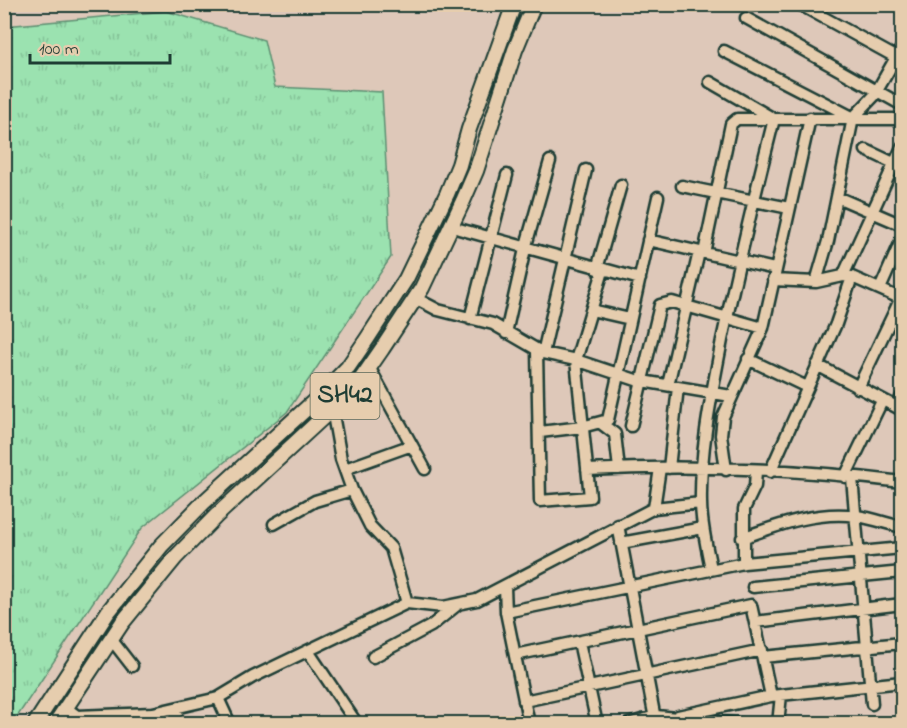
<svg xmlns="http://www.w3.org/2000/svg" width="907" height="728" font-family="'Indie Flower',sans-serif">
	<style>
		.grass { fill: url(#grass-tufts); stroke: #5d9072; stroke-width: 1.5 }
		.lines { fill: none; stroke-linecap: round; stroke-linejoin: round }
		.minor-casing { stroke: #1f3d34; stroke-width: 15 }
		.major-casing { stroke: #1f3d34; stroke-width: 18 }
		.minor { stroke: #e6cdae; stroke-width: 10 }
		.major { stroke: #e6cdae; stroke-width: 14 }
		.labels { text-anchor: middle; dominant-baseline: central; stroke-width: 4.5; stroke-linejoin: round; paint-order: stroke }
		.shield { fill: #e6cdae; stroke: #5b6859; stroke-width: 1.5 }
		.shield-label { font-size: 26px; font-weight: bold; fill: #1f3d34 }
	</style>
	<defs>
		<pattern id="grass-tufts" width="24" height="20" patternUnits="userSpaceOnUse" patternTransform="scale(1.5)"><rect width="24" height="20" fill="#9be2b0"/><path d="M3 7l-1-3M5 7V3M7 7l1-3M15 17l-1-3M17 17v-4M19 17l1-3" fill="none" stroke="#85c398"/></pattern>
	</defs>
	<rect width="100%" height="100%" fill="#dec8b9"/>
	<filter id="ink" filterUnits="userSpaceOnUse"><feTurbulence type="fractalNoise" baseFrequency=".0167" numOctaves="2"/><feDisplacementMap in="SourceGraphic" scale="12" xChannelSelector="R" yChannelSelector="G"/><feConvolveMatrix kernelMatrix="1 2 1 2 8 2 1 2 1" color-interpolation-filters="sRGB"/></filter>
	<g filter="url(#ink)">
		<!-- grass -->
		<path class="grass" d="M 166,11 L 264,40 L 275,87 L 382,92 L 391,257 L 287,412 L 142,528 L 13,723 L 5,723 L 5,26 Z"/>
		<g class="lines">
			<defs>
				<path id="minor" d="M 799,4 L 901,60
					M 746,18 L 902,105
					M 724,51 L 850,116
					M 710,82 L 774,119 C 755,193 738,266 722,340 C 712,393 700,448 701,502 C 701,525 707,547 711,569
					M 866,150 L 902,167
					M 682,186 L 789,208
					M 837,197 L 902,225
					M 459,229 L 640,279
					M 648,240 L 775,269
					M 704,253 L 731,124 L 737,119 L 902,119
					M 597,269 L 621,185
					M 843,276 L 902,147
					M 773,280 L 816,282 L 843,276 L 852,277 L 902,299
					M 816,282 L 828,241 L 853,118 L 874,96 L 902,47
					M 880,289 L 902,239
					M 415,298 L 438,310 L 493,324 L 543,353 L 576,360 L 636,380 L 731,396
					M 591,310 L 630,319
					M 470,319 L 507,175
					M 506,333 L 525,249 L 550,161
					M 537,351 L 540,501 L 590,497 L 576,360 L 603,271
					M 543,353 L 586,170
					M 748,359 L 807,387
					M 817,365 L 902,410
					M 369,367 L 425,469
					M 668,385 L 699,252
					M 858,388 L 901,298
					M 897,407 L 902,396
					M 332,409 L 341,459 L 352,490
					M 602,424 L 615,434 L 619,469
					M 631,426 L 660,305 L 672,302 L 763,328
					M 540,432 L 582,427 L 608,420 L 658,197
					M 669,468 L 678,387
					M 345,469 L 412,445
					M 587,470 C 691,464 799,469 902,482
					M 726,470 L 721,435 L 723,417 L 763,328 L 810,118
					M 770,472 L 836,324 L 852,277
					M 845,477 L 882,401
					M 852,478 L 872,704
					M 654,508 L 701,503
					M 274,524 L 315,501 L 352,490 L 370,526 L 391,548 L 407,603
					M 618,525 L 656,724
					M 742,538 C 778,525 818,510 857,516 C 872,518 888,524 902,527
					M 621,543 L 703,528
					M 744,563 L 744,509 L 755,486 L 756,471
					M 505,587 L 506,612 L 529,724
					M 753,587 L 902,572
					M 506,612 L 744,563 L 902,548
					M 755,622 L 902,604
					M 111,639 L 132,666
					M 579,642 L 597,724
					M 308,651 L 357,724
					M 515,655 L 751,605 L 771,696
					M 373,657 L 431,626 L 457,605
					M 763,657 L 902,643
					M 218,698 L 230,724
					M 524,701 L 762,650
					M 65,707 L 77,716 L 153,713 L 218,698 L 253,677 L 407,603 L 443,607 L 477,600 L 654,508 L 660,468
					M 678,716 L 771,696 L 902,682
					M 171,724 L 179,708
					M 628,724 L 656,716 L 742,724
					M 778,724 L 781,695"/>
				<path id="major" d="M 35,724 L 108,612 L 161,546 L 203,503 L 320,396 L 348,367 L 367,339 L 406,279 L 447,194 L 459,165 L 469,129 L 514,4
					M 55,724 L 122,623 L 175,558 L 216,516 L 332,409 L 362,378 L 382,349 L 422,288 L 463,201 L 476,171 L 515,50 L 534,4"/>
			</defs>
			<!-- minor casing -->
			<use href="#minor" class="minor-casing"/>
			<!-- major casing -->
			<use href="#major" class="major-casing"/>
			<!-- minor -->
			<use href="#minor" class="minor"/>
			<!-- major -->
			<use href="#major" class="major"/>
		</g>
	</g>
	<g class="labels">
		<!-- shield labels -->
		<rect class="shield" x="310.5" y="373" width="69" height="46" rx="4.5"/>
		<g class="shield-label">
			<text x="345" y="396">SH42</text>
		</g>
	</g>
	<!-- margin -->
	<rect width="907" height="728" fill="none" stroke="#e6cdae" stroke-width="24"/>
	<rect x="12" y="12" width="883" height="704" fill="none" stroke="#1f3d34" stroke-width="2" filter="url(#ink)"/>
	<!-- scale -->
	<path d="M30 54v9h140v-9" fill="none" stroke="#1f3d34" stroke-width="3"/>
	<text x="39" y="54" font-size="18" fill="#1f3d34" stroke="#e6cdae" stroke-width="4.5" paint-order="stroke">100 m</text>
</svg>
